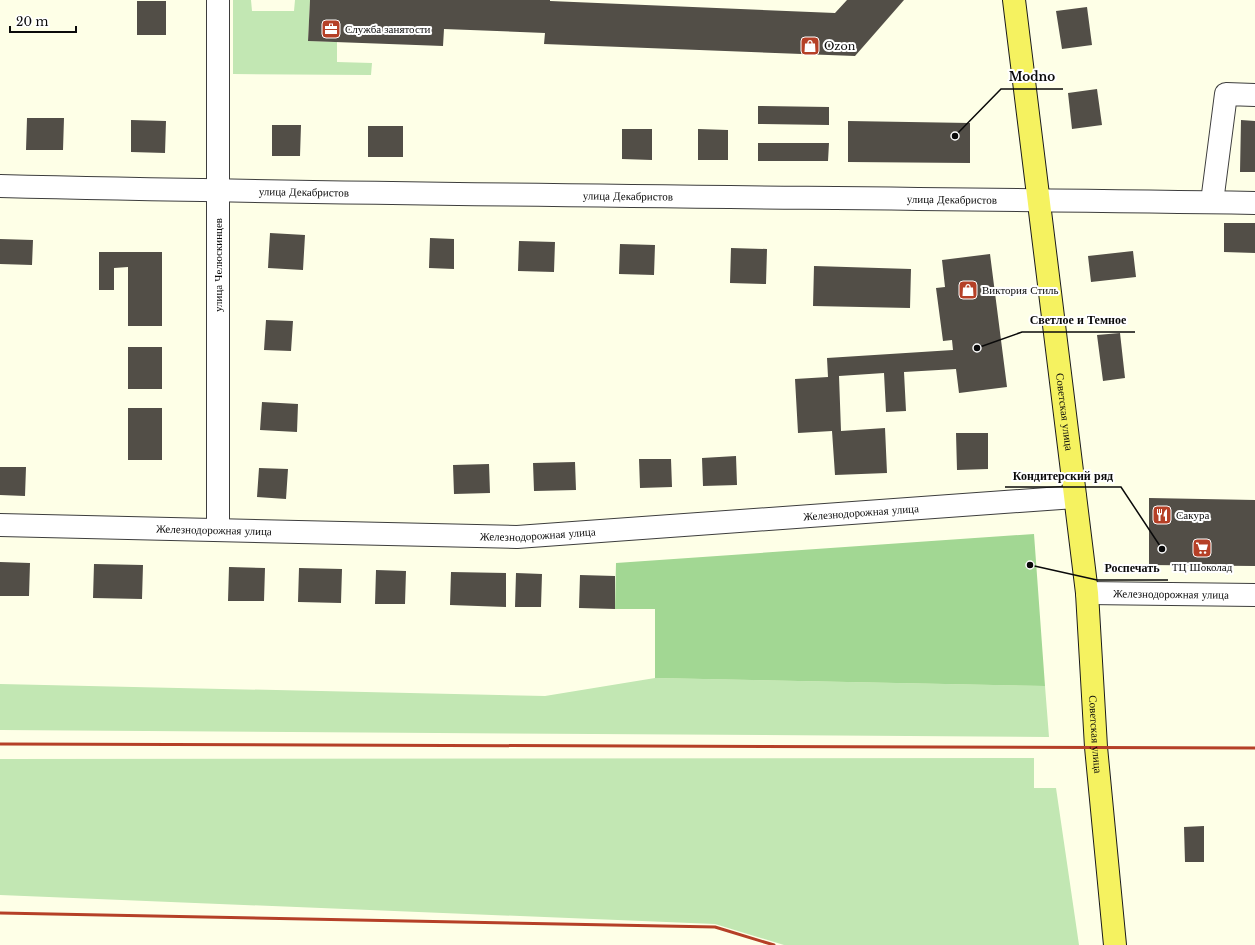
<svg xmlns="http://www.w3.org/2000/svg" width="1255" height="945" font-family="'Libre Baskerville',serif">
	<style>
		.green { fill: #c2e7b3 }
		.forest { fill: #a2d793 }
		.building { fill: #524e47 }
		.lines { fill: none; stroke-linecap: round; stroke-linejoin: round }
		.minor-casing { stroke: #3d3d3d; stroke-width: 24 }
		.major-casing { stroke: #1b1b1b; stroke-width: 24 }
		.minor { stroke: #fff; stroke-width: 22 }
		.major { stroke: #f5f260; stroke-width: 22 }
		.rail { stroke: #b54027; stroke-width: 3 }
		.labels { text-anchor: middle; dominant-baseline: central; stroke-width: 4; stroke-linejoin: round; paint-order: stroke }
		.poi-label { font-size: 11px; fill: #0a0a0a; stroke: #fff; text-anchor: start }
		.street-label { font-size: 11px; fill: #0a0a0a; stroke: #fff }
		.leader { fill: none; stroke: #0a0a0a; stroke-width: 1.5 }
		.callout-dot { fill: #0a0a0a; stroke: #fff; stroke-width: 1.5 }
		.callout-label { font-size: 12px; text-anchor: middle; font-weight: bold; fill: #0a0a0a; stroke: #fff; stroke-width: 4; stroke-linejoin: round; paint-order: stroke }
	</style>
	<rect width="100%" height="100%" fill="#feffe7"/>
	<!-- green -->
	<path class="green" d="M 233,0 L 251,0 L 252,11 L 294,11 L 295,0 L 310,0 L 308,41 L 337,42 L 337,62 L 372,63 L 371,75 L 233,74 Z
		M 655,678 L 1045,686 L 1049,737 L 0,730 L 0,684 L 545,696 Z
		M 1034,758 L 1034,788 L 1056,788 L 1079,945 L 784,945 L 715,924 L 0,895 L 0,759 Z"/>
	<!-- forest -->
	<path class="forest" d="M 1034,534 L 1045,686 L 655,678 L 655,609 L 615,609 L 616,563 Z"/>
	<!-- building -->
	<path class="building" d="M 310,0 L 550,0 L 550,1 L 835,13 L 847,0 L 904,0 L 855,56 L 544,44 L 545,33 L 444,29 L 443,46 L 308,41 Z
		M 137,1 L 166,1 L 166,35 L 137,35 Z
		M 1087,7 L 1092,45 L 1062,49 L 1056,11 Z
		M 1097,89 L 1102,125 L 1072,129 L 1068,93 Z
		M 758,106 L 829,107 L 829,125 L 758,124 Z
		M 27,118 L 64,118 L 63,150 L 26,150 Z
		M 131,120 L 166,121 L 165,153 L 131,152 Z
		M 1241,120 L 1255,121 L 1255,172 L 1240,172 Z
		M 848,121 L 970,123 L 970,163 L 848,162 Z
		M 272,125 L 301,125 L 300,156 L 272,156 Z
		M 368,126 L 403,126 L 403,157 L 368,157 Z
		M 622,129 L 652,129 L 652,160 L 622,159 Z
		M 698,129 L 728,130 L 728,160 L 698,160 Z
		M 758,143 L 829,143 L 828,161 L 758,161 Z
		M 1224,223 L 1255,223 L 1255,253 L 1224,252 Z
		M 270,233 L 305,235 L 303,270 L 268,268 Z
		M 430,238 L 454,239 L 454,269 L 429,268 Z
		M 0,239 L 33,240 L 32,265 L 0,264 Z
		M 519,241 L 555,242 L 554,272 L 518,271 Z
		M 620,244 L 655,245 L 654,275 L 619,274 Z
		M 731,248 L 767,249 L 766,284 L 730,283 Z
		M 1133,251 L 1136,277 L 1091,282 L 1088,256 Z
		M 99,252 L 162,252 L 162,326 L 128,326 L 128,267 L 114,268 L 114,290 L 99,290 Z
		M 990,254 L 1007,387 L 959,393 L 956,369 L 904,372 L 906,411 L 886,412 L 884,373 L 839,376 L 841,431 L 885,428 L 887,473 L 835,475 L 832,431 L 798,433 L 795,379 L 828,377 L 827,358 L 953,350 L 952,340 L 943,341 L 936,288 L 945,287 L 942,260 Z
		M 814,266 L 911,269 L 910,308 L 813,306 Z
		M 266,320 L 293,321 L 291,351 L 264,350 Z
		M 1120,333 L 1125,378 L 1103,381 L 1097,335 Z
		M 128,347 L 162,347 L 162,389 L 128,389 Z
		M 262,402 L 298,404 L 297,432 L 260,430 Z
		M 128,408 L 162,408 L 162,460 L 128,460 Z
		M 956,433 L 988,433 L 988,469 L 957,470 Z
		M 736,456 L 737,485 L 703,486 L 702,458 Z
		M 639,459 L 671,459 L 672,487 L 640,488 Z
		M 575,462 L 576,490 L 534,491 L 533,463 Z
		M 489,464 L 490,493 L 454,494 L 453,465 Z
		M 0,467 L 26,467 L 25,496 L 0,495 Z
		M 259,468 L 288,469 L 286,499 L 257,497 Z
		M 1149,498 L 1255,500 L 1255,566 L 1149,565 Z
		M 0,562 L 30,563 L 29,596 L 0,596 Z
		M 94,564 L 143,565 L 142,599 L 93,598 Z
		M 229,567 L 265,568 L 264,601 L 228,601 Z
		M 299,568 L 342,569 L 341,603 L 298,602 Z
		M 376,570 L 406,571 L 405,604 L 375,604 Z
		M 451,572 L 506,573 L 506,607 L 450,605 Z
		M 516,573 L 542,574 L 541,607 L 515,607 Z
		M 580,575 L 615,576 L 615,609 L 579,608 Z
		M 1204,826 L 1204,862 L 1185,862 L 1184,827 Z"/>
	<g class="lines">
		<defs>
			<g id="minor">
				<path id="s1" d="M 0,186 C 418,196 837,197 1255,203"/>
				<path d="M 1212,202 L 1226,94 L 1255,95"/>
				<path id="s2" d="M 0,525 L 517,537 L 1075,497"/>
				<path d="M 218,530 L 218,0"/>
				<path id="s3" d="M 1087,593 L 1255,595"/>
			</g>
			<g id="major">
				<path id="s4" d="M 1014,0 L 1087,593 L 1096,747 L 1115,945"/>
			</g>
		</defs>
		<!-- minor casing -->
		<use href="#minor" class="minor-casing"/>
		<!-- major casing -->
		<use href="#major" class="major-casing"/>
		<!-- minor -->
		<use href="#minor" class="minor"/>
		<!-- major -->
		<use href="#major" class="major"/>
		<!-- rail -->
		<path class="rail" d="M 0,744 L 1255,748
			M 0,913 L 715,927 L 774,945"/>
	</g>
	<!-- icons -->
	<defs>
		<symbol id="office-square" viewBox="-11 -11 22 22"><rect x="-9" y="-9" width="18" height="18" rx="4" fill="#b54027" stroke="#fff"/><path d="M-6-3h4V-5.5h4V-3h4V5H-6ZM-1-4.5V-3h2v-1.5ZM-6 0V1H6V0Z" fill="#fff"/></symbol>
		<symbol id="shop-square" viewBox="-11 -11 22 22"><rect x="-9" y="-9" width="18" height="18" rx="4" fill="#b54027" stroke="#fff"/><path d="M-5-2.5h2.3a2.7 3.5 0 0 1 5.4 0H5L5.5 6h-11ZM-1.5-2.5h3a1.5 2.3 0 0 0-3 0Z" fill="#fff"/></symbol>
		<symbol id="restaurant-square" viewBox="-11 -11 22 22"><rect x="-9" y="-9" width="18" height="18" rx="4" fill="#b54027" stroke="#fff"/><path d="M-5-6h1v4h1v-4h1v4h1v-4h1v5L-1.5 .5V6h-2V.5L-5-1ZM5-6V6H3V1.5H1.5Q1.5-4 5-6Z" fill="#fff"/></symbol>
		<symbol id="supermarket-square" viewBox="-11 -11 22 22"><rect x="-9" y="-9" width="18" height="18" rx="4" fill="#b54027" stroke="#fff"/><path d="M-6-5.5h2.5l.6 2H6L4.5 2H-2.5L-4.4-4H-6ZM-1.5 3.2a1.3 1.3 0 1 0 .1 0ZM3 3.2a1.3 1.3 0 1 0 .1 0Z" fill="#fff"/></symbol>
	</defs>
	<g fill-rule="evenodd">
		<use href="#office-square" x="320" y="18" width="22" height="22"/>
		<use href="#shop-square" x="799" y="35" width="22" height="22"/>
		<use href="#shop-square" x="957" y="279" width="22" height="22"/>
		<use href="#restaurant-square" x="1151" y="504" width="22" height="22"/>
		<use href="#supermarket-square" x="1191" y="537" width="22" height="22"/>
	</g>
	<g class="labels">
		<!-- poi labels -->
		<g class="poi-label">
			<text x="345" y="29">Служба занятости</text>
			<text x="824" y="46">Ozon</text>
			<text x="982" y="290">Виктория Стиль</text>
			<text x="1176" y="515">Сакура</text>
			<text x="1202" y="567" text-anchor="middle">ТЦ Шоколад</text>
		</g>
		<!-- street labels -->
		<g class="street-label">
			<text stroke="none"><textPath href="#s1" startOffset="304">улица Декабристов</textPath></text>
			<text stroke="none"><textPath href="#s1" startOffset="628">улица Декабристов</textPath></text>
			<text stroke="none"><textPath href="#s1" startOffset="952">улица Декабристов</textPath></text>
			<text transform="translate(218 265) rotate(-90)">улица Челюскинцев</text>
			<text stroke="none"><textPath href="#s4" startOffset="415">Советская улица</textPath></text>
			<text stroke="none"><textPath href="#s2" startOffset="862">Железнодорожная улица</textPath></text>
			<text stroke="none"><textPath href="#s2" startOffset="214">Железнодорожная улица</textPath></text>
			<text stroke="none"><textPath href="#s2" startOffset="538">Железнодорожная улица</textPath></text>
			<text stroke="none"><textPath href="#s3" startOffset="84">Железнодорожная улица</textPath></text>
			<text stroke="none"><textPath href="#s4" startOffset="739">Советская улица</textPath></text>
		</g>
	</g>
	<!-- callouts -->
	<path class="leader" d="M955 136L1001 89H1063M977 348L1022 332H1135M1162 549L1121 487H1005M1030 565L1097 580H1168"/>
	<g class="callout-dot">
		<circle cx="955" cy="136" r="4"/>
		<circle cx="977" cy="348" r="4"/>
		<circle cx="1162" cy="549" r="4"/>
		<circle cx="1030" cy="565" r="4"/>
	</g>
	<g class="callout-label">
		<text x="1032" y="81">Modno</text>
		<text x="1078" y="324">Светлое и Темное</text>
		<text x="1063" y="480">Кондитерский ряд</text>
		<text x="1132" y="572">Роспечать</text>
	</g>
	<!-- scale -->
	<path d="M10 26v6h66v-6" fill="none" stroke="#0a0a0a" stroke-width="2"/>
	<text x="16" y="26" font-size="12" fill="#0a0a0a" stroke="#ffffff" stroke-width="3" paint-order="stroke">20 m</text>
</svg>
